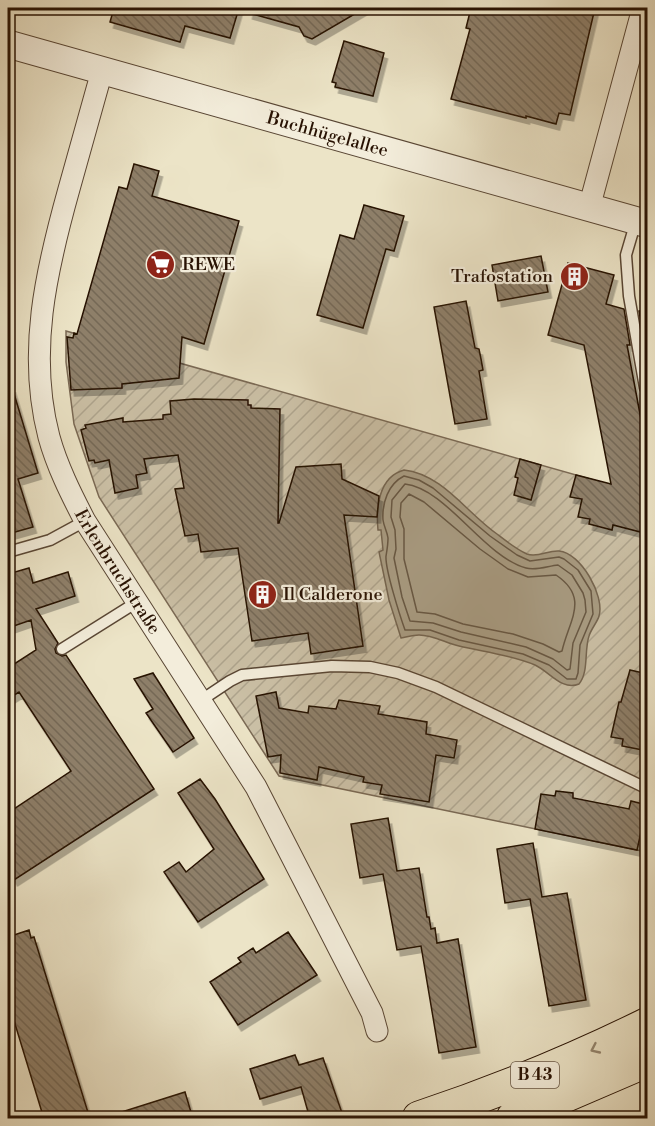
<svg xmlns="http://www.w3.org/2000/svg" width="655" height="1126" font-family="'Libre Bodoni',serif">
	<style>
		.garden { fill: url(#garden-furrows); stroke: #7a6954; stroke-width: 1.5 }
		.water { fill: #a99d84; stroke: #756550; stroke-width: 1.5 }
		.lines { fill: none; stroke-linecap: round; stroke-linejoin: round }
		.shore { stroke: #685844; stroke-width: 1.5 }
		.building { fill: url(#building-back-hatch); stroke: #281203; stroke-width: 1.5; filter: url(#shadow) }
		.service-casing { stroke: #594634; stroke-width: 13 }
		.minor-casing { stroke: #594634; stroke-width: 23 }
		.tertiary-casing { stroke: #594634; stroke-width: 29 }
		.primary-casing { stroke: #281203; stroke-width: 35 }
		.service { stroke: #f3eddb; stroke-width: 10 }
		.minor { stroke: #f3eddb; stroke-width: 21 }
		.tertiary { stroke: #f3eddb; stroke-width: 27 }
		.primary { stroke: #ece4c7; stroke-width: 33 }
		.oneway { stroke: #94866f }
		.labels { text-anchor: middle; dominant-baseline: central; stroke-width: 4.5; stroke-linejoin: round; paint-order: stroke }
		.shield { fill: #f3eddb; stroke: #655444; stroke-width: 1.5 }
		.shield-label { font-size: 16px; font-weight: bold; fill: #281203 }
		.street-label { font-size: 18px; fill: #281203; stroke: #f3eddb }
		.poi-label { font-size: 18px; fill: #281203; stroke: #f3eddb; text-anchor: start }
	</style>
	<defs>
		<pattern id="garden-furrows" width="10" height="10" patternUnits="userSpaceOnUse" patternTransform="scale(1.5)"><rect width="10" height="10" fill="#cbc0a6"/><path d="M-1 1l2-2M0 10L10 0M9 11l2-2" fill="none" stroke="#aea48d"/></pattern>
		<pattern id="building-back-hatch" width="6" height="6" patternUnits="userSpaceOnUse" patternTransform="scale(1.5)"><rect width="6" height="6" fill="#8e7f69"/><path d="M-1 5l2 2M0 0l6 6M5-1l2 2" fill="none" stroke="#746754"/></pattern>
		<filter id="shadow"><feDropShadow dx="3.5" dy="6" stdDeviation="0" flood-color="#0004"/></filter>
	</defs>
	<rect width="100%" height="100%" fill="#ece4c7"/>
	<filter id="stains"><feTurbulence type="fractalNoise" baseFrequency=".00333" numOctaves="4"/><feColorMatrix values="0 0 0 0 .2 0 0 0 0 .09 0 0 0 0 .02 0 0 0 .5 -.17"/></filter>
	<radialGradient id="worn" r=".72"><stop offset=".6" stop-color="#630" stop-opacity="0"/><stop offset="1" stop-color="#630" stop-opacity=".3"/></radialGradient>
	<!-- garden -->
	<path class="garden" d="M 66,331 L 647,495 L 647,852 L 279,776 L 99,497 L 74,424 L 66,362 Z"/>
	<!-- water -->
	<path class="water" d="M 404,470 C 442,474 467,513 497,534 C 506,541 516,549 527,554 C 538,558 548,550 559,551 C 581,553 605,596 599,616 C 598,621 591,629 589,636 C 584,651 589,672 579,684 C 562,691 550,672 535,665 C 511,655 485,652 459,646 C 446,643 433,635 419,635 C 413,635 407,637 401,638 L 389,600 L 379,552 L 383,550 L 381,530 L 378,530 C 376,509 378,477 404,470 Z"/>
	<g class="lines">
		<!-- shore -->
		<path class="shore" d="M 404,476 L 419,480 L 433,488 L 490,536 L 517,555 L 530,561 L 559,557 L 564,559 L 578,570 L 591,591 L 593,614 L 580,645 L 578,673 L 576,679 L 567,679 L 549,665 L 523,654 L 459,640 L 430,630 L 405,630 C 400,616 385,569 386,556 C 387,550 388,545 388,538 C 387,531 384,527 383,520 C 382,503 388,484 404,476 Z
			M 405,484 C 447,489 483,556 526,568 C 536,571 548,566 558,565 L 572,575 L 583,593 L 585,600 L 586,612 L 573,643 L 570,669 L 567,670 L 553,659 L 526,647 L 461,632 L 433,623 L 410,621 L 402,597 L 394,558 L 396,549 L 395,530 L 391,517 L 392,500 Z
			M 409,494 L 424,502 L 480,549 L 508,569 L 528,577 L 556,575 C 590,598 569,620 562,651 L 559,652 L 543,644 L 513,634 L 463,624 L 435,614 L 417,612 L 404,559 L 404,529 L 400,517 L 401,503 Z"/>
	</g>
	<!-- building -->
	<path class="building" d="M 114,8 L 239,8 L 230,38 L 185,26 L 180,42 L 110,22 Z
		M 250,8 L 365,8 L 312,39 L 304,36 L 299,27 L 249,13 Z
		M 471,8 L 595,8 L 570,115 L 559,113 L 556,124 L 526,116 L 526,118 L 451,99 L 470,29 L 466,28 Z
		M 344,41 L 384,53 L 373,96 L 335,87 L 336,83 L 332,82 Z
		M 134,164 L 159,171 L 152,196 L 239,221 L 204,344 L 182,337 L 179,378 L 122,384 L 122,388 L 71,390 L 67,337 L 73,338 L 74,333 L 77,334 L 119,187 L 127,189 Z
		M 364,205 L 404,216 L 394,251 L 386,249 L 363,328 L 317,315 L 340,235 L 354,239 Z
		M 541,256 L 548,292 L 498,301 L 492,265 Z
		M 568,263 L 614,275 L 606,304 L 624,309 L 630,345 L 627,345 L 640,414 L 643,428 L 648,429 L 648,534 L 613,525 L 612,530 L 589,524 L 590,519 L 578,517 L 582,499 L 570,497 L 576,475 L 611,484 L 584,345 L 548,335 Z
		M 466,301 L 475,348 L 479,349 L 481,359 L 483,370 L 479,371 L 487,419 L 455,424 L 434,307 Z
		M 648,309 L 648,342 L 645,342 L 639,311 Z
		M 12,387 L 38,473 L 18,479 L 33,527 L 8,534 L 8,388 Z
		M 194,399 L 248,400 L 248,405 L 251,405 L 251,408 L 280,409 L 278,523 L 279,523 L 296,467 L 341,464 L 342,479 L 379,496 L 377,517 L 344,515 L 363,646 L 311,654 L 308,633 L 252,641 L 238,548 L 201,552 L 198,534 L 185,536 L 175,489 L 184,488 L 178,455 L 144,459 L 147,473 L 136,475 L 138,488 L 115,493 L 109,460 L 95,463 L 94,460 L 89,461 L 81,430 L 86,428 L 85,425 L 123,418 L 123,422 L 163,419 L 163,415 L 171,414 L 170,401 Z
		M 520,459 L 541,465 L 531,500 L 514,495 L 518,478 L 515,477 Z
		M 29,568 L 33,583 L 68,572 L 75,596 L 36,609 L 58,643 L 55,649 L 56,653 L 62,656 L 66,655 L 154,789 L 14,880 L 8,870 L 8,813 L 71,771 L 19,692 L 8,699 L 8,668 L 36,650 L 31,620 L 8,628 L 8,574 Z
		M 630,670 L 648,674 L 648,751 L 622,746 L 623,739 L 611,737 L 619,702 L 621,702 Z
		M 153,673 L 194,738 L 173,752 L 146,713 L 153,709 L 134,679 Z
		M 276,692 L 279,708 L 308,713 L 309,706 L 336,709 L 339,700 L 380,706 L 378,714 L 427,722 L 426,734 L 457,740 L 454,758 L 436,755 L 429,802 L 380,794 L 382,785 L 363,782 L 364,777 L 319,767 L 317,780 L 280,773 L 281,755 L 268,757 L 256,696 Z
		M 200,779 L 215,799 L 264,879 L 198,922 L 164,872 L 179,862 L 186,872 L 214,849 L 178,793 Z
		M 556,791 L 573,793 L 573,798 L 629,809 L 631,801 L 647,805 L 637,850 L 535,829 L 541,794 L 555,796 Z
		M 388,818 L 397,871 L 419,868 L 427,917 L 429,917 L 431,929 L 435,928 L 437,943 L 458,939 L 476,1047 L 439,1053 L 421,946 L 397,950 L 383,874 L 360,878 L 351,824 Z
		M 533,843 L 542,897 L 567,893 L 586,1000 L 549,1006 L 530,899 L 505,903 L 497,849 Z
		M 29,930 L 31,938 L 34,937 L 90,1119 L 44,1119 L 8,1001 L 8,937 Z
		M 288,932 L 317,975 L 238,1025 L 210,982 L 241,962 L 238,958 L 253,948 L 256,953 Z
		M 295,1055 L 299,1065 L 323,1058 L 342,1113 L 323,1119 L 310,1119 L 301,1087 L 260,1099 L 250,1069 Z
		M 185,1092 L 193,1119 L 112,1119 L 112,1115 Z"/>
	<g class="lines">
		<defs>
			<path id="service" d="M 636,221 L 626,255 L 629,296 L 645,388 L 648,387
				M 8,552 L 50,540 L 85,521
				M 62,649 L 137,602
				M 200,701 L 230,681 L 242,675 L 332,666 L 370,667 L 398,673 L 436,687 L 648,789"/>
			<g id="minor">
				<path id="s1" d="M 102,71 C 91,110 80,150 69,189 C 46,271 27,353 49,437 C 57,466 71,494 85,521 L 256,787 L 372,1013 L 377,1031"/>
				<path d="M 589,208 L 643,8"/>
			</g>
			<g id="tertiary">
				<path id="s2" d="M 8,44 L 648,224"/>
			</g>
			<path id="primary" d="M 419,1118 C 497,1092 573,1061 648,1024
				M 513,1118 L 648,1060"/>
		</defs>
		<!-- service casing -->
		<use href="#service" class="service-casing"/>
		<!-- minor casing -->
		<use href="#minor" class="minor-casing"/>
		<!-- tertiary casing -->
		<use href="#tertiary" class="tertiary-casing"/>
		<!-- primary casing -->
		<use href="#primary" class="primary-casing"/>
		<!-- service -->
		<use href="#service" class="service"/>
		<!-- minor -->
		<use href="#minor" class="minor"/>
		<!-- tertiary -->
		<use href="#tertiary" class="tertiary"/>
		<!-- primary -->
		<use href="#primary" class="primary"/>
	</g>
	<!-- one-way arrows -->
	<defs><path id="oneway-chevron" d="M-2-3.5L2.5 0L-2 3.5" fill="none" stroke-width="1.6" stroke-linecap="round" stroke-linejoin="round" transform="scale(1.5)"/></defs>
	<use class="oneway" href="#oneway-chevron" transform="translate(595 1049) rotate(155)"/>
	<!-- icons -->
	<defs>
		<symbol id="supermarket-disc" viewBox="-11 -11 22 22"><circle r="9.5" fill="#8f2418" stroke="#f3eddb"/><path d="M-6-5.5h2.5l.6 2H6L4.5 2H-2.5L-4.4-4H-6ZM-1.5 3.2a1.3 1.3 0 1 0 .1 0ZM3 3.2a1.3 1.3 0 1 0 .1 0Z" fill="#fff"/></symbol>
		<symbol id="building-disc" viewBox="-11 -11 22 22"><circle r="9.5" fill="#8f2418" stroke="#f3eddb"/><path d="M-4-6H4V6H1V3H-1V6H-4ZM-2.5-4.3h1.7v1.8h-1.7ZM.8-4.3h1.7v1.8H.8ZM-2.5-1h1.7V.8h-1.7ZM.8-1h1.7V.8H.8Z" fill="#fff"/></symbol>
	</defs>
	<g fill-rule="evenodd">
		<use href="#supermarket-disc" x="144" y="248" width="33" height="33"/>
		<use href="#building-disc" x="558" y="260" width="33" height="33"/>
		<use href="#building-disc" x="246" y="578" width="33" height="33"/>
	</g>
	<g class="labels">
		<!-- shield labels -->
		<rect class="shield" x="511" y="1062" width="48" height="26" rx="4.5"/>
		<g class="shield-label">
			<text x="535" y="1075">B 43</text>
		</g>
		<!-- street labels -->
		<g class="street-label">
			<text stroke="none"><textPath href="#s2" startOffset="332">Buchhügelallee</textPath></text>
			<text stroke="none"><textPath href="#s1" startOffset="526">Erlenbruchstraße</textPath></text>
		</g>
		<!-- poi labels -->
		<g class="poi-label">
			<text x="182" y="264">REWE</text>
			<text x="553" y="276" text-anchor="end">Trafostation</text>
			<text x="283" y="594">Il Calderone</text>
		</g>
	</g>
	<!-- margin -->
	<rect width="655" height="1126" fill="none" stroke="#ece4c7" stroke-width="30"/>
	<rect x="9" y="9" width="637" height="1108" fill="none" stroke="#281203" stroke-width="3"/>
	<rect x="15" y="15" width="625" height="1096" fill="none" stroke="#281203" stroke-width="1.5"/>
	<rect width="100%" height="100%" filter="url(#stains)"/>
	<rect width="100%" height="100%" fill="url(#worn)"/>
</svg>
